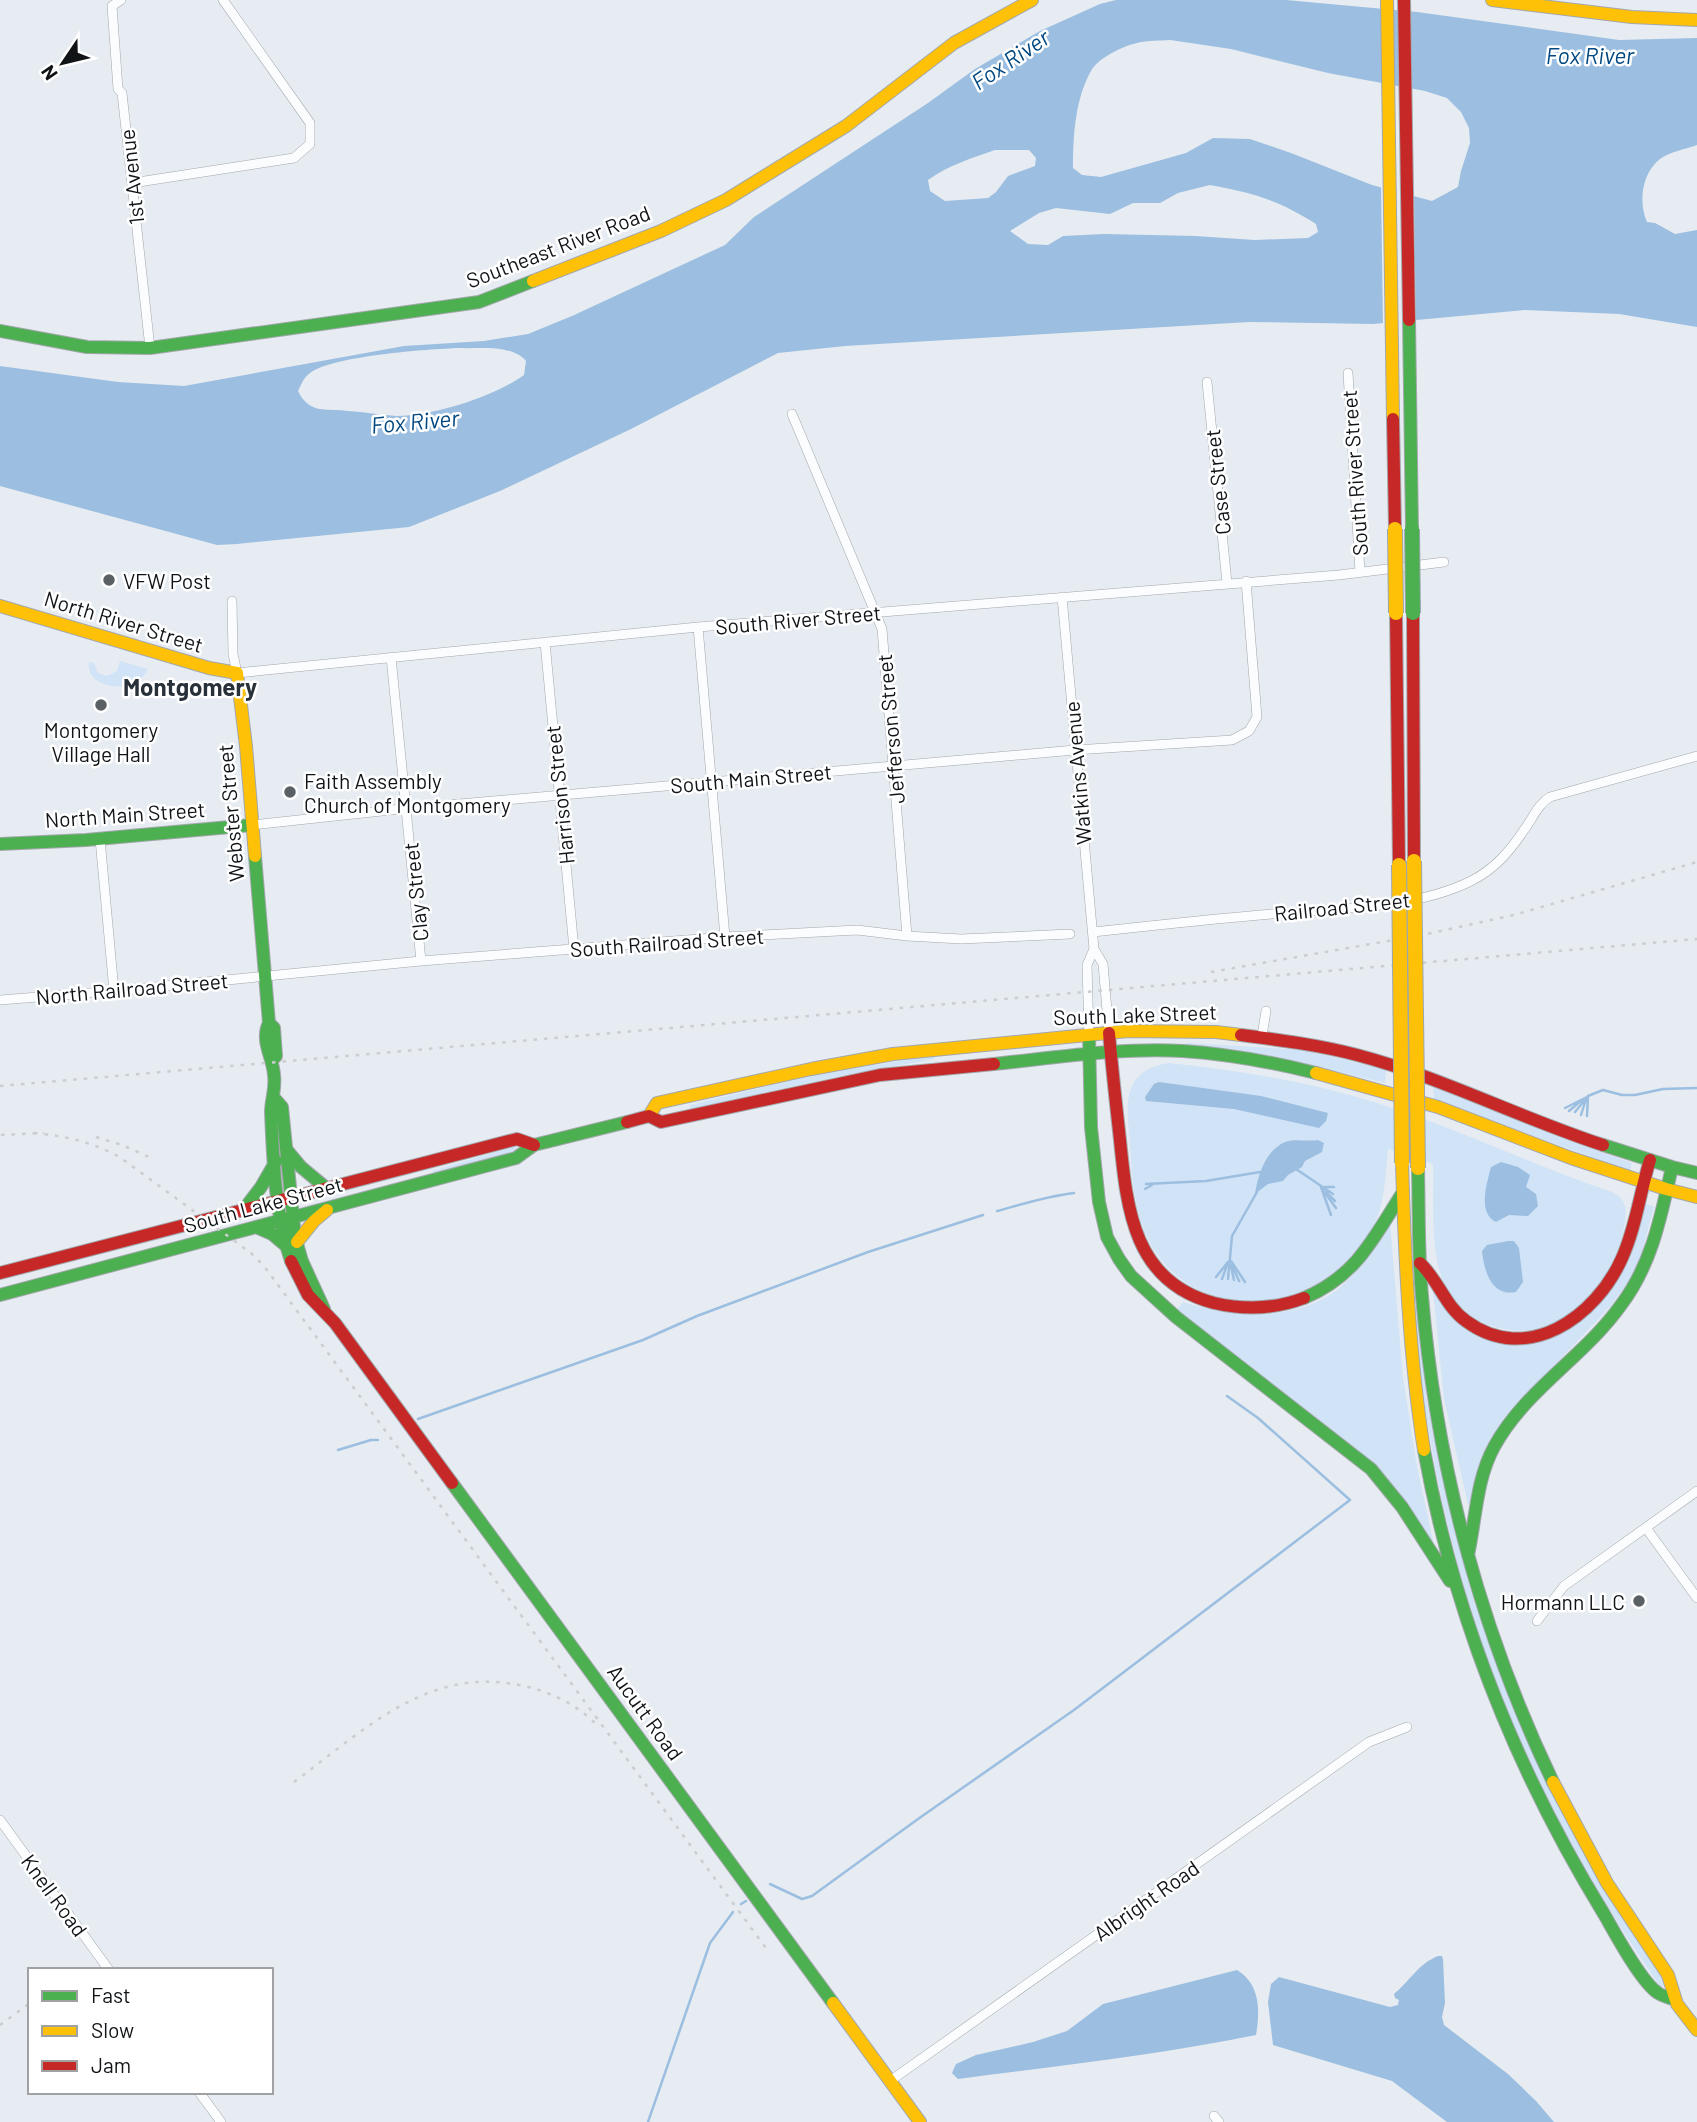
<svg xmlns="http://www.w3.org/2000/svg" width="1697" height="2122" font-family="Barlow,sans-serif">
	<style>
		.green { fill: #d1e3f6 }
		.water { fill: #9cbee0; fill-rule: evenodd }
		.pier { fill: #e6ecf2 }
		.lines { fill: none; stroke-linecap: round; stroke-linejoin: round }
		.stream { stroke: #9cbee0; stroke-width: 2.5 }
		.street-casing { stroke: #a3a7ac; stroke-width: 10 }
		.fast-casing { stroke: #a3a7ac; stroke-width: 14 }
		.slow-casing { stroke: #a3a7ac; stroke-width: 14 }
		.jam-casing { stroke: #a3a7ac; stroke-width: 14 }
		.street { stroke: #fbfcfd; stroke-width: 9 }
		.fast { stroke: #4caf50; stroke-width: 12 }
		.slow { stroke: #ffc107; stroke-width: 12 }
		.jam { stroke: #c62828; stroke-width: 12 }
		.rail { stroke: #cccdcf; stroke-width: 2.5; stroke-dasharray: 3.5 7; stroke-linecap: butt }
		.fast-bridge-casing { stroke: #9ba6b0; stroke-width: 16; stroke-linecap: butt }
		.slow-bridge-casing { stroke: #9ba6b0; stroke-width: 16; stroke-linecap: butt }
		.fast-bridge { stroke: #4caf50; stroke-width: 14 }
		.slow-bridge { stroke: #ffc107; stroke-width: 14 }
		.poi-dot { fill: #5b6064; stroke: #fff; stroke-width: 2.5 }
		.labels { text-anchor: middle; dominant-baseline: central; stroke-width: 5; stroke-linejoin: round; paint-order: stroke }
		.street-label { font-size: 21px; fill: #101417; stroke: #fff }
		.poi-label { font-size: 21px; fill: #101417; stroke: #fff; text-anchor: start }
		.water-label { font-size: 23px; font-style: italic; fill: #004882; stroke: #fff }
		.quarter-label { font-size: 24px; font-weight: bold; fill: #283039; stroke: #fff }
	</style>
	<rect width="100%" height="100%" fill="#e6ecf2"/>
	<!-- green -->
	<path class="green" d="M 120,661 L 148,669 C 137,695 85,691 89,662 L 94,663 L 98,673 L 107,676 L 117,671 Z
		M 1186,1043 L 1305,1050 L 1386,1070 L 1385,1083 L 1273,1056 L 1187,1046 Z
		M 934,1055 L 935,1059 L 839,1076 L 690,1109 L 690,1105 L 806,1077 Z
		M 1168,1063 C 1239,1070 1309,1082 1377,1103 C 1457,1128 1532,1165 1612,1192 C 1628,1200 1627,1211 1624,1227 C 1617,1266 1588,1309 1550,1325 C 1532,1332 1511,1332 1492,1326 C 1468,1319 1450,1299 1441,1276 C 1430,1244 1434,1198 1433,1164 L 1388,1149 C 1385,1180 1385,1207 1369,1236 C 1326,1308 1209,1329 1157,1254 C 1132,1218 1132,1172 1129,1131 C 1125,1095 1128,1070 1168,1063 Z
		M 1433,1087 L 1566,1140 L 1632,1163 L 1630,1171 L 1434,1100 Z
		M 513,1147 L 522,1150 L 434,1173 L 432,1171 Z
		M 1645,1204 L 1654,1206 L 1642,1253 L 1629,1281 L 1610,1307 L 1531,1390 L 1471,1503 L 1468,1504 L 1444,1399 L 1433,1291 L 1484,1337 L 1567,1330 L 1633,1246 Z
		M 1390,1222 L 1403,1378 L 1417,1467 L 1433,1541 L 1431,1542 L 1369,1459 L 1177,1310 L 1183,1302 C 1234,1319 1307,1323 1348,1280 C 1364,1263 1377,1241 1390,1222 Z
		M 1413,1289 L 1415,1289 L 1427,1401 L 1440,1469 L 1471,1592 L 1488,1641 L 1603,1888 L 1666,1984 L 1661,1988 C 1510,1769 1430,1555 1413,1289 Z"/>
	<!-- water -->
	<path class="water" d="M 1116,0 L 1286,0 L 1417,12 L 1619,40 L 1697,38 L 1697,145 C 1686,149 1669,152 1660,159 C 1642,173 1638,202 1647,222 L 1655,223 L 1675,234 L 1697,230 L 1697,327 L 1619,314 L 1525,310 L 1373,324 L 1249,322 L 845,346 L 778,353 L 631,429 L 500,491 L 409,527 L 237,544 L 217,545 L 0,486 L 0,366 L 118,382 L 184,386 L 404,346 L 484,341 L 528,334 L 572,316 L 725,245 L 754,217 L 928,103 L 975,69 L 1040,31 L 1100,4 ZM 1170,40 L 1231,49 L 1328,73 L 1425,91 L 1447,98 L 1461,112 L 1469,128 L 1470,143 L 1461,171 L 1458,187 L 1432,201 L 1372,185 L 1291,153 L 1250,139 L 1213,138 L 1186,153 L 1101,177 L 1082,175 L 1073,168 C 1073,137 1075,99 1091,71 C 1098,58 1123,46 1137,43 C 1148,40 1160,41 1170,40 ZM 995,150 L 1029,150 L 1036,158 L 1035,166 L 1008,176 L 996,192 L 988,198 L 945,201 L 930,191 L 928,180 C 949,165 972,158 995,150 ZM 1210,185 C 1254,193 1278,200 1316,224 L 1318,232 L 1308,238 L 1255,240 L 1195,236 L 1104,234 L 1063,236 L 1048,245 L 1028,244 L 1010,231 L 1039,213 L 1056,208 L 1110,214 L 1133,203 L 1160,203 L 1178,193 ZM 459,348 C 479,349 512,344 526,361 L 524,375 C 495,396 433,416 397,416 C 381,415 364,412 348,411 C 326,408 310,415 298,391 C 301,385 304,377 310,373 C 332,356 429,349 459,348 Z
		M 1159,1082 L 1261,1096 L 1328,1113 L 1326,1121 L 1319,1128 L 1234,1109 L 1146,1101 L 1145,1097 L 1154,1084 Z
		M 1318,1140 L 1324,1143 L 1322,1152 L 1305,1161 L 1302,1167 L 1288,1175 L 1283,1181 L 1268,1184 L 1255,1194 C 1258,1175 1265,1151 1285,1142 C 1294,1138 1308,1142 1318,1140 Z
		M 1501,1162 L 1518,1167 L 1530,1175 L 1526,1187 L 1536,1194 L 1538,1206 L 1528,1216 L 1509,1215 L 1496,1222 C 1477,1213 1487,1183 1491,1167 Z
		M 1508,1241 L 1514,1241 L 1519,1248 L 1523,1282 L 1516,1292 C 1491,1297 1484,1270 1482,1251 L 1487,1245 Z
		M 1438,1956 L 1442,1956 L 1443,1959 L 1445,2003 L 1442,2017 L 1444,2025 L 1508,2074 L 1536,2101 L 1554,2122 L 1447,2122 L 1392,2081 L 1273,2045 L 1268,2002 L 1271,1984 L 1279,1977 L 1390,2007 L 1398,2005 L 1399,2000 L 1395,1998 L 1394,1994 C 1410,1981 1418,1964 1438,1956 Z
		M 1237,1970 C 1261,1985 1260,2011 1256,2035 C 1158,2055 1058,2066 958,2079 L 952,2073 L 956,2064 L 976,2055 L 1033,2042 L 1067,2031 L 1103,2004 Z"/>
	<!-- pier -->
	<path class="pier" d="M 1381,183 L 1414,192 L 1416,324 L 1383,327 Z"/>
	<g class="lines">
		<!-- stream -->
		<path class="stream" d="M 1565,1108 L 1587,1097
			M 1569,1111 L 1582,1100
			M 1575,1112 L 1588,1096 L 1603,1090 L 1622,1095 L 1635,1095 L 1663,1089 L 1697,1088
			M 1581,1115 L 1586,1099
			M 1587,1116 L 1588,1096
			M 1296,1169 L 1333,1194
			M 1146,1184 L 1206,1181 L 1260,1172
			M 1321,1187 L 1331,1215
			M 1325,1187 L 1334,1187
			M 1145,1189 L 1152,1185
			M 1323,1190 L 1336,1208
			M 1326,1192 L 1335,1201
			M 997,1211 C 1023,1204 1048,1196 1074,1193
			M 1231,1261 L 1245,1282
			M 1232,1265 L 1239,1281
			M 1231,1266 L 1234,1280
			M 1216,1277 L 1228,1262
			M 1222,1279 L 1227,1265
			M 1228,1279 L 1232,1236 L 1257,1192
			M 418,1419 L 643,1340 L 697,1316 L 868,1252 L 983,1215
			M 338,1450 L 371,1440 L 378,1440
			M 770,1884 L 802,1899 L 812,1896 L 918,1819 L 1074,1710 L 1350,1500 L 1258,1418 L 1227,1396
			M 741,1904 L 746,1901
			M 648,2122 L 710,1943 L 733,1912"/>
		<defs>
			<path id="street" d="M 121,0 L 112,6 L 118,89 L 122,93 L 150,348
				M 132,183 L 294,158 L 310,144 L 310,123 L 223,0
				M 1348,373 L 1360,572
				M 1207,382 L 1227,583
				M 792,414 L 882,629 L 907,936
				M 1062,597 L 1094,949 L 1103,964 L 1109,1033
				M 232,601 L 233,654 L 237,673 L 698,627 L 1339,575 L 1444,562
				M 698,627 L 725,937
				M 545,642 L 574,949
				M 391,657 L 421,961
				M 252,825 L 391,810 L 723,781 L 1075,750 L 1232,740 L 1249,731 L 1257,717 L 1246,581
				M 100,839 L 114,991
				M 1093,932 C 1156,925 1220,918 1283,913 C 1343,908 1417,908 1471,881 C 1495,869 1510,851 1524,830 C 1533,818 1538,804 1550,797 L 1697,756
				M 0,1000 L 114,991 L 421,961 L 725,937 L 857,930 L 907,936 L 961,939 L 1070,934
				M 1089,1035 L 1087,965 L 1094,949
				M 1262,1036 L 1266,1011
				M 1646,1528 L 1697,1598
				M 1537,1621 L 1564,1586 L 1697,1491
				M 0,1820 L 109,1970
				M 890,2081 L 1369,1742 L 1407,1727
				M 199,2092 L 221,2122
				M 1214,2116 L 1219,2122"/>
			<path id="fast" d="M 1409,320 L 1412,529
				M 0,331 L 87,347 L 150,348 L 479,302 L 533,281
				M 0,844 L 86,840 L 252,825
				M 255,856 L 269,1023 C 260,1041 273,1057 274,1075 C 276,1088 271,1100 271,1112 C 273,1161 275,1215 291,1261
				M 269,1023 L 274,1028 L 276,1056 L 272,1060
				M 1089,1035 L 1091,1127 L 1099,1202 L 1107,1237 L 1119,1259 L 1131,1276 L 1176,1317 L 1371,1469 L 1402,1507 L 1450,1581
				M 994,1064 C 1053,1058 1124,1047 1183,1051 C 1227,1054 1272,1062 1316,1073
				M 275,1099 L 282,1107 L 295,1237 L 302,1261 L 324,1309
				M 286,1149 L 301,1167 L 325,1187
				M 1672,1167 L 1697,1173
				M 1418,1168 C 1419,1211 1418,1253 1422,1296 C 1436,1464 1480,1630 1553,1782
				M 245,1208 L 261,1187 L 276,1161
				M 256,1227 L 272,1234 L 285,1245
				M 0,1295 L 516,1158 L 534,1145 L 627,1122
				M 1304,1298 C 1357,1276 1374,1237 1403,1192
				M 1424,1450 C 1454,1615 1517,1772 1604,1914 C 1615,1933 1641,1982 1658,1993 C 1662,1996 1668,1997 1673,1999
				M 452,1483 L 833,2003
				M 1468,1555 C 1476,1519 1476,1480 1494,1447 C 1525,1390 1584,1357 1621,1305 C 1652,1264 1661,1216 1672,1167 L 1603,1145"/>
			<path id="slow" d="M 1387,0 L 1393,419
				M 1492,0 L 1632,17 L 1697,20
				M 533,281 L 661,231 L 726,200 L 846,126 L 954,43 L 1032,0
				M 0,606 L 209,668 L 237,673 L 246,746 L 255,856
				M 1316,1073 L 1438,1107 L 1571,1158 L 1666,1189
				M 649,1116 L 657,1103 L 811,1069 L 893,1054 L 1128,1031 L 1216,1032 L 1241,1035
				M 1402,1163 C 1405,1260 1409,1355 1424,1450
				M 1666,1189 L 1697,1197
				M 297,1242 L 314,1221 L 327,1210
				M 1553,1782 L 1607,1883 L 1668,1975 L 1677,2004 L 1697,2030
				M 833,2003 L 920,2122"/>
			<path id="jam" d="M 1404,0 L 1409,320
				M 1393,419 L 1395,529
				M 1396,613 L 1399,865
				M 1413,613 L 1414,861
				M 1109,1033 C 1112,1069 1116,1104 1120,1140 C 1127,1210 1134,1282 1214,1303 C 1244,1310 1275,1309 1304,1298
				M 1241,1035 C 1280,1040 1319,1045 1357,1055 C 1441,1077 1520,1118 1603,1145
				M 627,1122 L 649,1116 L 661,1122 L 880,1075 L 994,1064
				M 291,1261 L 308,1295 L 335,1323 L 452,1483
				M 1420,1263 C 1439,1281 1445,1306 1466,1321 C 1527,1366 1596,1317 1622,1258 C 1636,1227 1640,1192 1650,1160
				M 0,1273 L 517,1139 L 534,1145"/>
		</defs>
		<!-- street casing -->
		<use href="#street" class="street-casing"/>
		<!-- fast casing -->
		<use href="#fast" class="fast-casing"/>
		<!-- slow casing -->
		<use href="#slow" class="slow-casing"/>
		<!-- jam casing -->
		<use href="#jam" class="jam-casing"/>
		<!-- street -->
		<use href="#street" class="street"/>
		<!-- fast -->
		<use href="#fast" class="fast"/>
		<!-- slow -->
		<use href="#slow" class="slow"/>
		<!-- jam -->
		<use href="#jam" class="jam"/>
		<!-- rail -->
		<path class="rail" d="M 1211,972 L 1422,935 L 1514,915 L 1697,862
			M 0,1086 L 1697,939
			M 34,1133 C 66,1136 93,1142 121,1158 L 251,1253 L 264,1266 L 766,1948
			M 1,1135 L 44,1133
			M 96,1137 L 122,1145 L 149,1157
			M 294,1782 C 362,1732 427,1666 519,1685 C 547,1690 574,1703 595,1723
			M 0,2025 L 30,2003"/>
		<defs>
			<path id="fast-bridge" d="M 1412,529 L 1413,613"/>
			<path id="slow-bridge" d="M 1395,529 L 1396,613
				M 1414,861 L 1418,1168
				M 1399,865 L 1402,1163"/>
		</defs>
		<!-- fast-bridge casing -->
		<use href="#fast-bridge" class="fast-bridge-casing"/>
		<!-- slow-bridge casing -->
		<use href="#slow-bridge" class="slow-bridge-casing"/>
		<!-- fast-bridge -->
		<use href="#fast-bridge" class="fast-bridge"/>
		<!-- slow-bridge -->
		<use href="#slow-bridge" class="slow-bridge"/>
	</g>
	<!-- markers -->
	<g class="poi-dot">
		<circle cx="109" cy="580" r="7"/>
		<circle cx="101" cy="705" r="7"/>
		<circle cx="290" cy="792" r="7"/>
		<circle cx="1639" cy="1601" r="7"/>
	</g>
	<g class="labels">
		<!-- street labels -->
		<g class="street-label">
			<text transform="translate(131 177) rotate(-96)">1st Avenue</text>
			<text transform="translate(558 246) rotate(-21)">Southeast River Road</text>
			<text transform="translate(1354 473) rotate(-94)">South River Street</text>
			<text transform="translate(1217 482) rotate(-96)">Case Street</text>
			<text transform="translate(798 619) rotate(-5)">South River Street</text>
			<text transform="translate(124 621) rotate(17)">North River Street</text>
			<text transform="translate(890 729) rotate(-95)">Jefferson Street</text>
			<text transform="translate(1077 773) rotate(-95)">Watkins Avenue</text>
			<text transform="translate(751 778) rotate(-5)">South Main Street</text>
			<text transform="translate(559 795) rotate(-96)">Harrison Street</text>
			<text transform="translate(230 813) rotate(-95)">Webster Street</text>
			<text transform="translate(125 814) rotate(-4)">North Main Street</text>
			<text transform="translate(415 892) rotate(-96)">Clay Street</text>
			<text transform="translate(1342 906) rotate(-6)">Railroad Street</text>
			<text transform="translate(667 942) rotate(-4)">South Railroad Street</text>
			<text transform="translate(132 988) rotate(-5)">North Railroad Street</text>
			<text transform="translate(1135 1014) rotate(-2)">South Lake Street</text>
			<text transform="translate(263 1204) rotate(-15)">South Lake Street</text>
			<text transform="translate(646 1712) rotate(54)">Aucutt Road</text>
			<text transform="translate(55 1895) rotate(54)">Knell Road</text>
			<text transform="translate(1146 1900) rotate(-35)">Albright Road</text>
		</g>
		<!-- poi labels -->
		<g class="poi-label">
			<text x="123" y="580">VFW Post</text>
			<text x="101" y="729" text-anchor="middle">Montgomery<tspan x="101" dy="24">Village Hall</tspan></text>
			<text x="304" y="780">Faith Assembly<tspan x="304" dy="24">Church of Montgomery</tspan></text>
			<text x="1625" y="1601" text-anchor="end">Hormann LLC</text>
		</g>
		<!-- water labels -->
		<g class="water-label">
			<text x="1590" y="55">Fox River</text>
			<text transform="translate(1010 59) rotate(-34)">Fox River</text>
			<text transform="translate(415 421) rotate(-5)">Fox River</text>
		</g>
		<!-- quarter labels -->
		<g class="quarter-label">
			<text x="190" y="686">Montgomery</text>
		</g>
	</g>
	<!-- legend -->
	<rect x="28" y="1968" width="245" height="126" fill="#ffffff" stroke="#9fa1a2" stroke-width="2"/>
	<rect x="42" y="1991" width="35" height="10" fill="#4caf50" stroke="#9fa1a2" stroke-width="2"/>
	<text x="91" y="2003" font-size="21" fill="#101417">Fast</text>
	<rect x="42" y="2026" width="35" height="10" fill="#ffc107" stroke="#9fa1a2" stroke-width="2"/>
	<text x="91" y="2038" font-size="21" fill="#101417">Slow</text>
	<rect x="42" y="2061" width="35" height="10" fill="#c62828" stroke="#9fa1a2" stroke-width="2"/>
	<text x="91" y="2073" font-size="21" fill="#101417">Jam</text>
	<!-- north arrow -->
	<g transform="translate(63 63) rotate(235)" stroke="#ffffff" stroke-width="5" paint-order="stroke">
	<path d="M0-5L12 26L0 18L-12 26Z" fill="#101417"/>
	<text y="-10" font-size="19" font-weight="bold" text-anchor="middle" fill="#101417">N</text>
	</g>
</svg>
